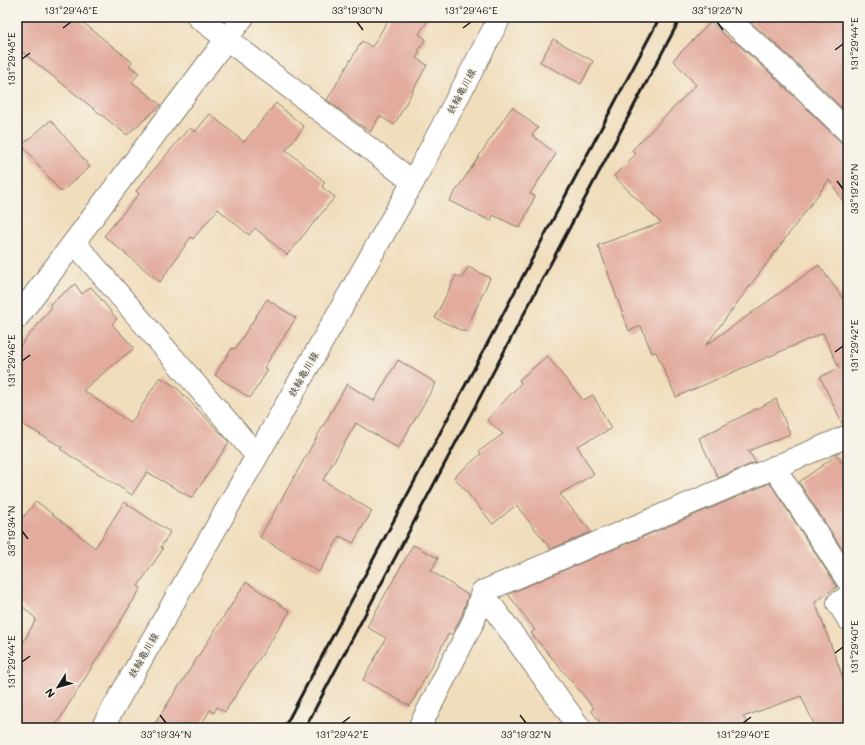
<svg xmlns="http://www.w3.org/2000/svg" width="865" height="745" font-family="Mali,'Klee One',sans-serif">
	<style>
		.building { fill: #e2ab9e }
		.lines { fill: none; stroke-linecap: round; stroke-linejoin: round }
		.minor-casing { stroke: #867c6c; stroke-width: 24 }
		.secondary-casing { stroke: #867c6c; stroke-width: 24 }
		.minor { stroke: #fff; stroke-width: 22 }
		.secondary { stroke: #fff; stroke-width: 22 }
		.rail { stroke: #1c1c1c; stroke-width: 3 }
		.ticks { fill: none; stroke: #1c1c1c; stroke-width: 1.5 }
		.labels { text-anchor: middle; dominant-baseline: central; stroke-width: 3; stroke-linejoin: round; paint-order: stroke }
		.street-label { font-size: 10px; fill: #1c1c1c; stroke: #f7f3e8 }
		.neatline { fill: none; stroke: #1c1c1c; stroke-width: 1.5 }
		.ticks-label { font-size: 10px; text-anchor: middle; fill: #1c1c1c }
	</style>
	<rect width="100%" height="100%" fill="#f7f3e8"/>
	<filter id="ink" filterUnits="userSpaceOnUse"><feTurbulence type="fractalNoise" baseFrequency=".025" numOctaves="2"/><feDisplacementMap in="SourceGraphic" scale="8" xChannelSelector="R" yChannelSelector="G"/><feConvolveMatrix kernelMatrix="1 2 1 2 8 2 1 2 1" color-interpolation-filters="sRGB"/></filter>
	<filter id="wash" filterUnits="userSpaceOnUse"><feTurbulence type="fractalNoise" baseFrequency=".012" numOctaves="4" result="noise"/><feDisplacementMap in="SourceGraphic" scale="16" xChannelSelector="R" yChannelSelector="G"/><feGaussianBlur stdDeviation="0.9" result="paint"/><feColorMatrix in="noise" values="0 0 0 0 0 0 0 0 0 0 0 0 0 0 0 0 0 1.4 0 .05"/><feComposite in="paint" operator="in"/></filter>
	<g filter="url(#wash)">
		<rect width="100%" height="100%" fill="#f0ddbc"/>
		<g id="blocks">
			<!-- building -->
			<path class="building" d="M 17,17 L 76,17 L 132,62 L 129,66 L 139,73 L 132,82 L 161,105 L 127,135 L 17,48 Z
				M 390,17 L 430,17 L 419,34 L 426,39 L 418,51 L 420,52 L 416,58 L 427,65 L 394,125 L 380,116 L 370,132 L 327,100 L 362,41 L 372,47 Z
				M 755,17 L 848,17 L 848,114 L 789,56 L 751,22 Z
				M 711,22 L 732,42 L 733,40 L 771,74 L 848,149 L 848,208 L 829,180 L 705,346 L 819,265 L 848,306 L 848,424 L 843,425 L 820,377 L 839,368 L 823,333 L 676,397 L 656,352 L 652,353 L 641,326 L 629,331 L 598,245 L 661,223 L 614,176 L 636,154 L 632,150 L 696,85 L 673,60 Z
				M 553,39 L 593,61 L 581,84 L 540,62 Z
				M 276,103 L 304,127 L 286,150 L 325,182 L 322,187 L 335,197 L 287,255 L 255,228 L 249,235 L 218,209 L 193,239 L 191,237 L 160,282 L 104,236 L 139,194 L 136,191 L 189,128 L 195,132 L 210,114 L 244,142 Z
				M 512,107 L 538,128 L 532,135 L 556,154 L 530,194 L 535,196 L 520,228 L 493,215 L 491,221 L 449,201 Z
				M 51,120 L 90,167 L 61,192 L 22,145 Z
				M 468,267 L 490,278 L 465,332 L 435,318 L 456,275 L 462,278 Z
				M 75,284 L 82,294 L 91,287 L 117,319 L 112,324 L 134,348 L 83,390 L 131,423 L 160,377 L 177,388 L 229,442 L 192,498 L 147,472 L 132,495 L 60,449 L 62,447 L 17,421 L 17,350 L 52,307 L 50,304 Z
				M 267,299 L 296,318 L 264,368 L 268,370 L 250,398 L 215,375 L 232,348 L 235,349 Z
				M 547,356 L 583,400 L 593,395 L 611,429 L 577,446 L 594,474 L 560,494 L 591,532 L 551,549 L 516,505 L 493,524 L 454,477 L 481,454 L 479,451 L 503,434 L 487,420 L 521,383 L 519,380 Z
				M 398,360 L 436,383 L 398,448 L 356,423 L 323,480 L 372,511 L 353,543 L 340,536 L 319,572 L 260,537 L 347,384 L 374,401 Z
				M 776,399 L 790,434 L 748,451 L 756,462 L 718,478 L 699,438 Z
				M 837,455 L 848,471 L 848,558 L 799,482 Z
				M 770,483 L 837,587 L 815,602 L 848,691 L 848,728 L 816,728 L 801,696 L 743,717 L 751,728 L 604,728 L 591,710 L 594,708 L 531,633 L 535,630 L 508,594 Z
				M 36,501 L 95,548 L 124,502 L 170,532 L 161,547 L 163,549 L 138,586 L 141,588 L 54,728 L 17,728 L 17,654 L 36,619 L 17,601 L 17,525 Z
				M 413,545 L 438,558 L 431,571 L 468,595 L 462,615 L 452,635 L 449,633 L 410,706 L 363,680 L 386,638 L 367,627 Z
				M 246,582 L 290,611 L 225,712 L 217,707 L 214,713 L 210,710 L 199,728 L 152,728 Z"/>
		</g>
	</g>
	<g filter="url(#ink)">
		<use href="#blocks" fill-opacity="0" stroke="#867c6c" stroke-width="1"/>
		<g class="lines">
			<defs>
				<path id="minor" d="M 198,17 L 413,182
					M 726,17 L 780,65 L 848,132
					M 74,242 L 257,456
					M 17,318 L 243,17
					M 774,467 L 848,581
					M 482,592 L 580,728
					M 848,597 L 838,603 L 848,619
					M 419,728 L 474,620 L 482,592 L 848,436"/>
				<path id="secondary" d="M 102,728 L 413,182 L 500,17"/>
			</defs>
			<!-- minor casing -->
			<use href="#minor" class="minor-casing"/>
			<!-- secondary casing -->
			<use href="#secondary" class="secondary-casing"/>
			<!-- minor -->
			<use href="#minor" class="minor"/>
			<!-- secondary -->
			<use href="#secondary" class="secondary"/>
			<!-- rail -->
			<path class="rail" d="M 284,728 L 660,17
				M 305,728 L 681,17"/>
		</g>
	</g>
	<!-- ticks -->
	<path class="ticks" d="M 357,22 L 363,30M 717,22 L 723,30M 63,28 L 71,22M 463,28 L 471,22M 835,50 L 843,44M 22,59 L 30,53M 837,181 L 843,189M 835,352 L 843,346M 22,361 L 30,355M 22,531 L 28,539M 835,653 L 843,647M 22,662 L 30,656M 160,715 L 166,723M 520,715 L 526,723M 342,723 L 350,717M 743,723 L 751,717"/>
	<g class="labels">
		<!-- street labels -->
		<g class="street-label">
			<text transform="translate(461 91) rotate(-62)">鉄輪亀川線</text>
			<text transform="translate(303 374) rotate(-60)">鉄輪亀川線</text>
			<text transform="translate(143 655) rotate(-60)">鉄輪亀川線</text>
		</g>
	</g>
	<!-- margin -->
	<rect width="865" height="745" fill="none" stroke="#f7f3e8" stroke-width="44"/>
	<!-- north arrow -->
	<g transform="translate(58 687) rotate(233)" stroke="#f7f3e8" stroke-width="3" paint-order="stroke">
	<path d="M0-3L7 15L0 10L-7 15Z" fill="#1c1c1c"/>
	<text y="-6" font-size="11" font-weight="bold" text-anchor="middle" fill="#1c1c1c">N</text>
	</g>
	<rect x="22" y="22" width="821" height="701" class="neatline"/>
	<g class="ticks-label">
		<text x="71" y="14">131°29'48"E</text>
		<text x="357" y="14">33°19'30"N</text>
		<text x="471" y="14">131°29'46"E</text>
		<text x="717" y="14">33°19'28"N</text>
		<text transform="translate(854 44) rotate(-90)" y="4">131°29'44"E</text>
		<text transform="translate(11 59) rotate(-90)" y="4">131°29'48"E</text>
		<text transform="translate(854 189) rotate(-90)" y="4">33°19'28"N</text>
		<text transform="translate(854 346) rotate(-90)" y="4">131°29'42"E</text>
		<text transform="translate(11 361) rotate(-90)" y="4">131°29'46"E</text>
		<text transform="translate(11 531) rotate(-90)" y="4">33°19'34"N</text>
		<text transform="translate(854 647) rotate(-90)" y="4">131°29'40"E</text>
		<text transform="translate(11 662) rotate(-90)" y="4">131°29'44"E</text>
		<text x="166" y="738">33°19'34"N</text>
		<text x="342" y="738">131°29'42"E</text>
		<text x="526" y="738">33°19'32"N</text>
		<text x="743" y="738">131°29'40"E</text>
	</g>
</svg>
